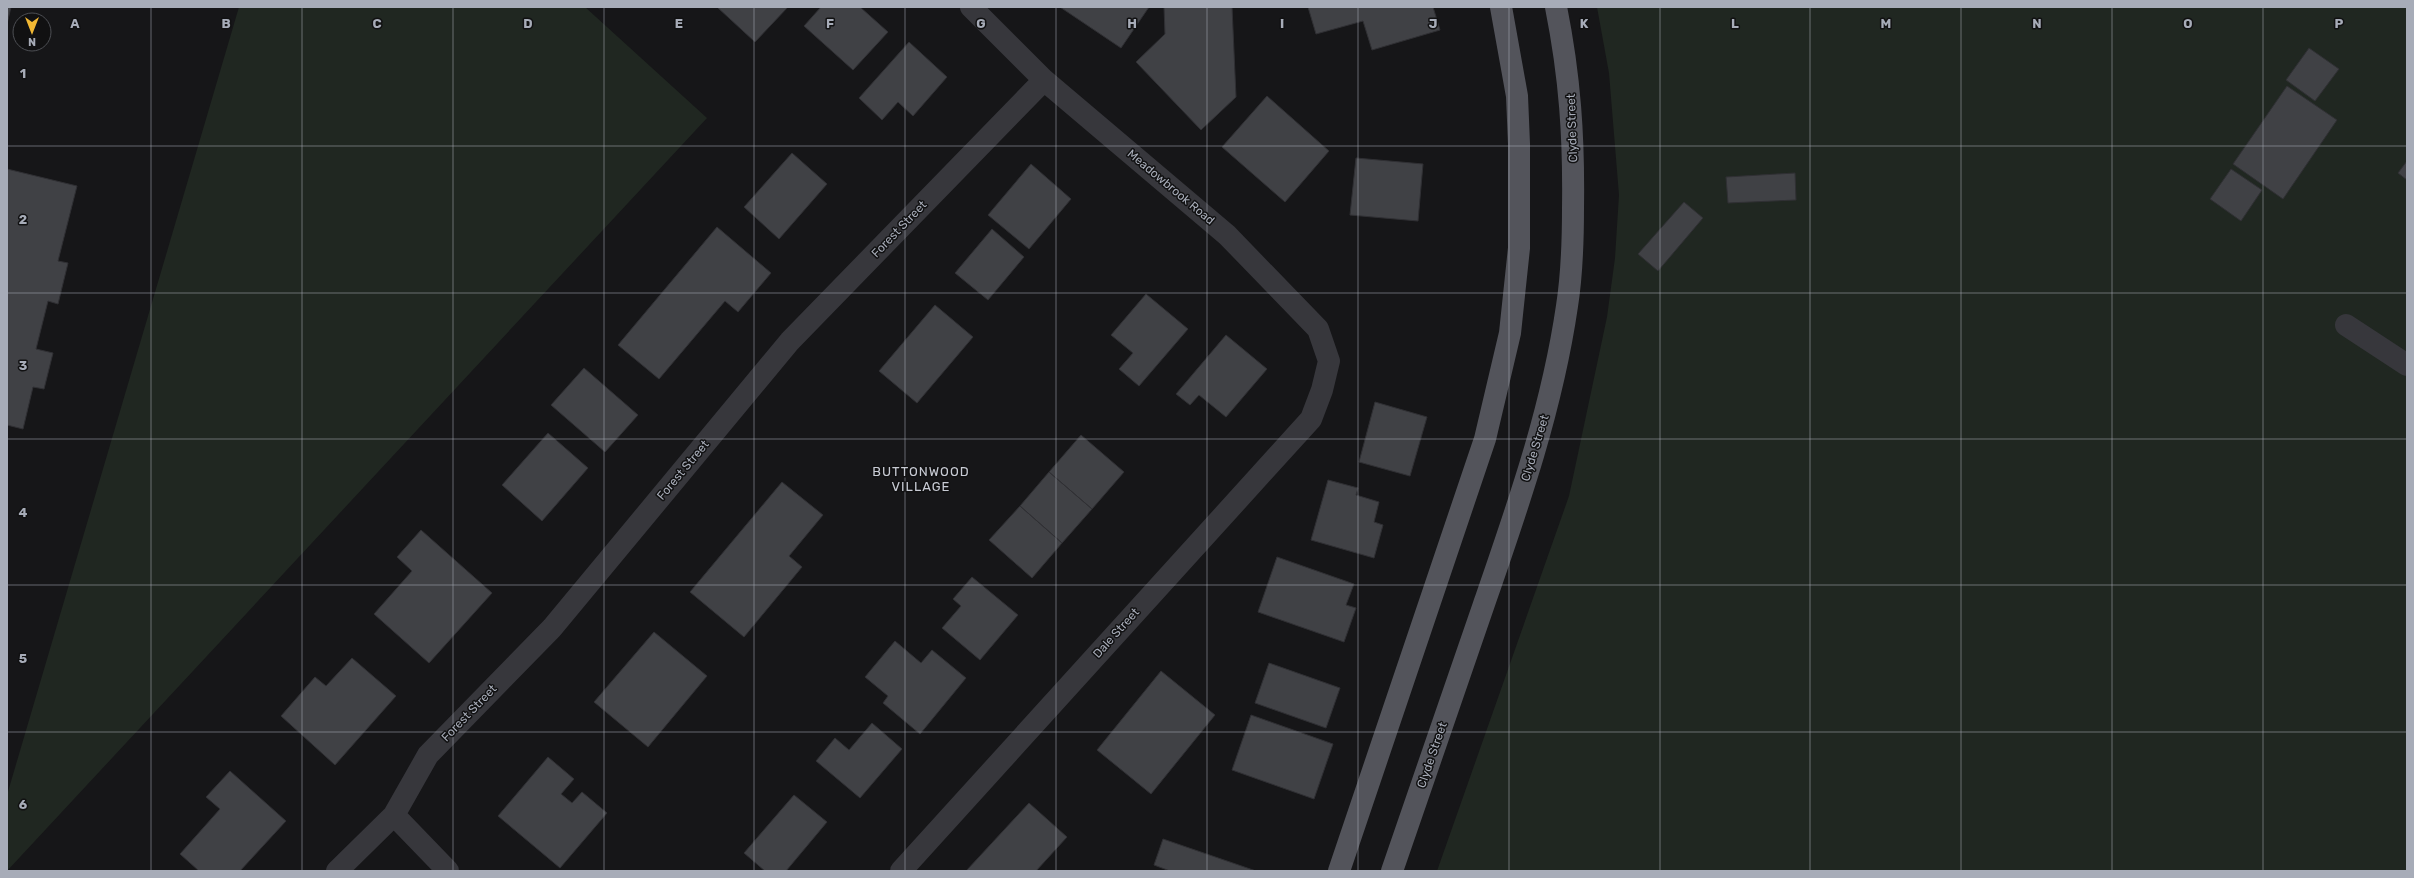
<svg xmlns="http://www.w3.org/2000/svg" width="2414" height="878" font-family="Rubik,sans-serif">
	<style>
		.green { fill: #202721 }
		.building { fill: #404145; stroke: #303034 }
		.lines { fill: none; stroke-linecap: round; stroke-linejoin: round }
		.minor { stroke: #37373c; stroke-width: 22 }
		.major { stroke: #53545b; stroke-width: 22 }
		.grid { fill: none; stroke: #a7acb8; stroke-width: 1; stroke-opacity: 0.55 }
		.labels { text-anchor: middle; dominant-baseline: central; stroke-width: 3; stroke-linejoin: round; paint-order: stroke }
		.street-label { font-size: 12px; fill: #a7acb8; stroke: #111112 }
		.neighbourhood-label { font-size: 13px; letter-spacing: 1px; fill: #c8cbd4; stroke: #111112 }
		.grid-label { font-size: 13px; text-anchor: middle; font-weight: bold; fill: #a7acb8; stroke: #111112; stroke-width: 3; stroke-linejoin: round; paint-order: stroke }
	</style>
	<rect width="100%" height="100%" fill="#161618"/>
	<!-- green -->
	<path class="green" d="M 239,7 L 585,7 L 707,118 L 7,871 L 7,795 Z
		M 1597,7 L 2407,7 L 2407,871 L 1437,871 L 1569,496 L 1607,317 L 1615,258 L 1619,195 L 1609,73 Z"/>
	<!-- building -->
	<path class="building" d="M 7,7 L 11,7 L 7,24 Z
		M 717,7 L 788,7 L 755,42 Z
		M 821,7 L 860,7 L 888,32 L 853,70 L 804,26 Z
		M 1060,7 L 1149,7 L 1121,48 Z
		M 1164,7 L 1232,7 L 1236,97 L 1201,130 L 1136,62 L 1165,34 Z
		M 1308,7 L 1433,7 L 1440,30 L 1372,50 L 1363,21 L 1316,34 Z
		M 909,42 L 947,77 L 913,116 L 898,102 L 882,120 L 859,98 Z
		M 2309,48 L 2339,69 L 2315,101 L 2286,80 Z
		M 2287,86 L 2337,120 L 2283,199 L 2233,164 Z
		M 1267,96 L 1329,151 L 1285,202 L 1222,147 Z
		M 792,153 L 827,184 L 779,239 L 744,207 Z
		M 1356,158 L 1423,164 L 1418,221 L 1350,215 Z
		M 2407,161 L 2407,180 L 2398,173 Z
		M 1031,164 L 1071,199 L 1029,249 L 988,215 Z
		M 7,169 L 77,186 L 58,261 L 68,263 L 58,304 L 48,301 L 36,349 L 53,353 L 44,389 L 33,387 L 23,429 L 7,425 Z
		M 2231,169 L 2262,190 L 2241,221 L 2210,199 Z
		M 1795,173 L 1796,200 L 1728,203 L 1726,177 Z
		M 1684,202 L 1703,218 L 1658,271 L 1638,254 Z
		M 717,227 L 771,273 L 738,312 L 725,301 L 659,379 L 618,345 Z
		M 992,229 L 1024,257 L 988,300 L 955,273 Z
		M 1146,294 L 1188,329 L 1139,386 L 1119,369 L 1133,353 L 1111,335 Z
		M 935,305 L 973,337 L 917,403 L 879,371 Z
		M 1226,335 L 1267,369 L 1226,417 L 1199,395 L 1190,405 L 1176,394 Z
		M 584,368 L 638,415 L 605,452 L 551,405 Z
		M 1375,402 L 1427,417 L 1410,476 L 1359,462 Z
		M 548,433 L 588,468 L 542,521 L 502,485 Z
		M 1081,435 L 1124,472 L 1092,509 L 1049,472 Z
		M 1049,472 L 1092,509 L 1062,543 L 1020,506 Z
		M 1328,480 L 1358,488 L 1356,495 L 1379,502 L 1374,522 L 1383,525 L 1374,558 L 1311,540 Z
		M 782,482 L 823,515 L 789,556 L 802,567 L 744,637 L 690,592 Z
		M 1020,506 L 1062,543 L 1032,578 L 989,540 Z
		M 421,530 L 492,593 L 429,663 L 374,614 L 412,571 L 397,557 Z
		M 1277,557 L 1354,584 L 1346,605 L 1356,608 L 1344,642 L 1258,612 Z
		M 972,577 L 1018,615 L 980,660 L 942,628 L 961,606 L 953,599 Z
		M 654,632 L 707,676 L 648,747 L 594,702 Z
		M 895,641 L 921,663 L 932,650 L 966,678 L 920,734 L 883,703 L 888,696 L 865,677 Z
		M 352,658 L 396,696 L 335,765 L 281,716 L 315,677 L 326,686 Z
		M 1269,663 L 1340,688 L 1326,728 L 1255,703 Z
		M 1161,671 L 1215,715 L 1151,794 L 1097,750 Z
		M 1251,715 L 1333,744 L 1314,799 L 1232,770 Z
		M 872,723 L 902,749 L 860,798 L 816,761 L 835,738 L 849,750 Z
		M 548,757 L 574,779 L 561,794 L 572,803 L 582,792 L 607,813 L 560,868 L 498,816 Z
		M 230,771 L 286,821 L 240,871 L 199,871 L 180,854 L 220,809 L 206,797 Z
		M 794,795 L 827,822 L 786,871 L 765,871 L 744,853 Z
		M 1029,803 L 1067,837 L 1036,871 L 966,871 Z
		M 1163,839 L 1256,871 L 1170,871 L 1154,865 Z"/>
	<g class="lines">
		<!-- minor -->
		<path class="minor" d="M 2346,325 L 2407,365
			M 394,815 L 448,871
			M 337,871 L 394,815 L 428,755 L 552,628 L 790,341 L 1044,80
			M 901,871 L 1311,419 L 1322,390 L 1329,361 L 1318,329 L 1227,235 L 1044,80 L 971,7"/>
		<!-- major -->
		<path class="major" d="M 1339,871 L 1485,439 L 1510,333 L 1519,248 L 1519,144 L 1517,96 L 1501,7
			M 1392,871 C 1422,782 1453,693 1484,604 C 1518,506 1552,409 1567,306 C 1572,274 1573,241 1573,208 C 1574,137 1570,77 1556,7"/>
	</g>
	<!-- grid -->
	<path class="grid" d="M 151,7 L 151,871M 302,7 L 302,871M 453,7 L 453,871M 604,7 L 604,871M 754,7 L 754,871M 905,7 L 905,871M 1056,7 L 1056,871M 1207,7 L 1207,871M 1358,7 L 1358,871M 1509,7 L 1509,871M 1660,7 L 1660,871M 1810,7 L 1810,871M 1961,7 L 1961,871M 2112,7 L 2112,871M 2263,7 L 2263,871M 7,146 L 2407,146M 7,293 L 2407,293M 7,439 L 2407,439M 7,585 L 2407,585M 7,732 L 2407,732"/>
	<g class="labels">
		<!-- street labels -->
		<g class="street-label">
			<text transform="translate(1572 128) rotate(-92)">Clyde Street</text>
			<text transform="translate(1171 187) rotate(40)">Meadowbrook Road</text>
			<text transform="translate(899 229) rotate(-46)">Forest Street</text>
			<text transform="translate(1535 448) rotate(-73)">Clyde Street</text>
			<text transform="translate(683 470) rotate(-50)">Forest Street</text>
			<text transform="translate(1116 633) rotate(-48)">Dale Street</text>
			<text transform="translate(469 713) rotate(-46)">Forest Street</text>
			<text transform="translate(1432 755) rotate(-71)">Clyde Street</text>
		</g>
		<!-- neighbourhood labels -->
		<g class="neighbourhood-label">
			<text x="921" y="471">BUTTONWOOD<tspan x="921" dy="15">VILLAGE</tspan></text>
		</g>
	</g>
	<g class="grid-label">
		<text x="75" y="28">A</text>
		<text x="226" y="28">B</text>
		<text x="377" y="28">C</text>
		<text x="528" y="28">D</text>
		<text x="679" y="28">E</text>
		<text x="830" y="28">F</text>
		<text x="981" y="28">G</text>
		<text x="1132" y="28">H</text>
		<text x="1282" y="28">I</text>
		<text x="1433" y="28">J</text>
		<text x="1584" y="28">K</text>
		<text x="1735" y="28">L</text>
		<text x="1886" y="28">M</text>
		<text x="2037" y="28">N</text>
		<text x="2188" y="28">O</text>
		<text x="2339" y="28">P</text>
		<text x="23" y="78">1</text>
		<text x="23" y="224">2</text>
		<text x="23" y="370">3</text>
		<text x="23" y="517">4</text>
		<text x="23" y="663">5</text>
		<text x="23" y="809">6</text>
	</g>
	<!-- border -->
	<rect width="2414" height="878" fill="none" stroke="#a7acb8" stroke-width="16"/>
	<!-- north arrow -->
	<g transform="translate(32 32) rotate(180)"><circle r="19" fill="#111112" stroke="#4d4f54"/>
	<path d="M0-3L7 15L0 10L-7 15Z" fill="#f2b833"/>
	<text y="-6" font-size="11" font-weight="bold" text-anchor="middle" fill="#a7acb8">N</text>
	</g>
</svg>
